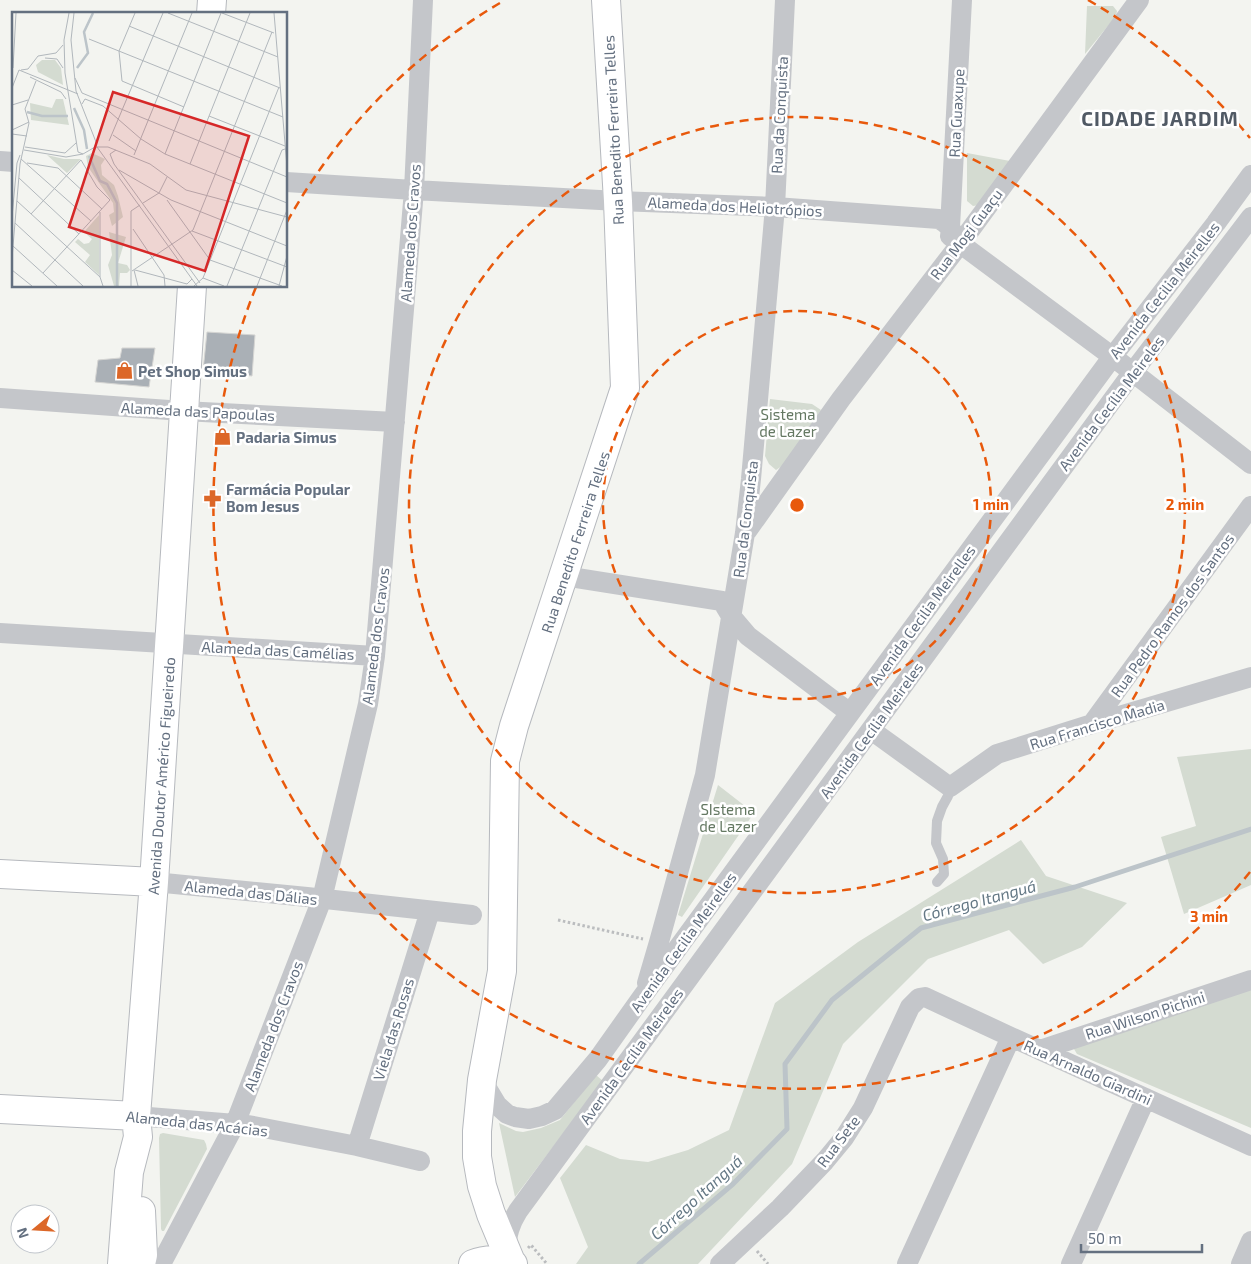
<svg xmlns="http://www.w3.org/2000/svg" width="1251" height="1264" font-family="'Exo 2',sans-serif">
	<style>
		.green { fill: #d4dbd1 }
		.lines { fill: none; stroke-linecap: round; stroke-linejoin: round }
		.stream { stroke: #bcc4c9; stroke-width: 5 }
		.building { fill: #aab0b6; stroke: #d5d5d3 }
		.secondary-casing { stroke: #b6b9be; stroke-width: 30 }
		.path { stroke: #bbbdbf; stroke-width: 3; stroke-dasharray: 2.5 2.5; stroke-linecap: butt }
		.lane { stroke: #c4c6ca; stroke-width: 10 }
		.street { stroke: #c4c6ca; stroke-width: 20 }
		.secondary { stroke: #fff; stroke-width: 28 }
		.ring { fill: none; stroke: #e8590c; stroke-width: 2.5; stroke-dasharray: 9 6 }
		.labels { text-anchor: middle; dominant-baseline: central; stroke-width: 5; stroke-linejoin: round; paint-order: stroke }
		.street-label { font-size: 15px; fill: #647080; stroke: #fff }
		.poi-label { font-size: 15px; font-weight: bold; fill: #647080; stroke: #fff; text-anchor: start }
		.park-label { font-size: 15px; fill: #647862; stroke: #fff }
		.water-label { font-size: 16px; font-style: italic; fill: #647885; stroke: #fff }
		.district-label { font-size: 20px; font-weight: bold; letter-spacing: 1px; fill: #515a65; stroke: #fff }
		.inset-river { fill: none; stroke: #bcc4c9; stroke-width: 2.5 }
		.inset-road { fill: none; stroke: #b1b7bc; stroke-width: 1 }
		.view { fill: #d62828; fill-opacity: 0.15; stroke: #d62828; stroke-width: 2.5 }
		.inset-edge { fill: none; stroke: #647080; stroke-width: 2.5 }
		.centre { fill: #e8590c; stroke: #fff; stroke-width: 2.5 }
		.ring-label { font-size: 15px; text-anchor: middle; font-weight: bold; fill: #e8590c; stroke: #fff; stroke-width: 5; stroke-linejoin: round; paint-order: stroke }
	</style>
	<rect width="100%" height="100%" fill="#f3f4f0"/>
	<!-- green -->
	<path class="green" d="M 1087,6 L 1113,6 L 1117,11 L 1116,16 L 1085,54 Z
		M 967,153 L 1010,161 L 980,205 L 973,206 L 967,201 Z
		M 770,399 L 812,404 L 821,410 L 785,464 L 776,470 L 769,464 L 765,456 Z
		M 1251,749 L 1251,885 L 1184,914 L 1161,837 L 1196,826 L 1177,757 Z
		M 718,785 L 754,813 L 682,917 L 678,915 Z
		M 1021,840 L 1046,876 L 1127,903 L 1082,947 L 1043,964 L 1009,930 L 928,959 L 843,1044 L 792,1164 L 698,1264 L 576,1264 L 588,1247 L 560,1178 L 586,1145 L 620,1159 L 648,1162 L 688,1150 L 729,1130 L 775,1003 L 858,942 Z
		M 1251,989 L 1251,1128 L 1077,1054 L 1074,1049 L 1074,1045 Z
		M 596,1075 L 603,1081 L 515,1197 L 499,1123 L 516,1131 L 523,1132 L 541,1128 L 560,1120 Z
		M 163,1133 L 204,1140 L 206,1144 L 207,1149 L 164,1231 L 162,1231 L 161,1229 L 159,1138 L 160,1134 Z"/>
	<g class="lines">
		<!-- stream -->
		<path class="stream" d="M 639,1264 L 733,1184 L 787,1129 L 785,1064 L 832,1000 L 921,928 L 1075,887 L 1251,829"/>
	</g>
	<!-- building -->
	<path class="building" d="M 207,332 L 255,335 L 252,376 L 203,371 Z
		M 122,348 L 155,348 L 149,387 L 95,382 L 98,360 L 120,358 Z"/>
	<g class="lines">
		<defs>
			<path id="secondary" d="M 211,14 L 212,0
				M 0,874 L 154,882
				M 0,1109 L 136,1116
				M 141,1211 L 143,1255 L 141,1264
				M 511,1262 L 491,1214 L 482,1186 L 477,1157 L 477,1131 L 482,1080 L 502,971 L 505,761 L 514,726 L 625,388 L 618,201 L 606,0
				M 122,1264 L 129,1172 L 138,1137 L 136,1116 L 154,882 L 192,286
				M 473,1264 C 485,1259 502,1258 513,1264"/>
		</defs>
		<!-- secondary casing -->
		<use href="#secondary" class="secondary-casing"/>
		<!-- path -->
		<path class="path" d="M 558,920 L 643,939
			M 528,1248 L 531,1245 L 547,1264
			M 757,1251 L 768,1264"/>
		<!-- lane -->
		<path class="lane" d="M 937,882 L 944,874 L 943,859 L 936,843 L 937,821 L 942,807 L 948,796 L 950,787"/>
		<!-- street -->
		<path class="street" d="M 0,161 L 14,162
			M 286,182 L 414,190 L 618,201 L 775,207 L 939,219 C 950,225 954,234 960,244
			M 950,227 L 962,0
			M 950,236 L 1117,360 L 1251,464
			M 0,398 L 183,411 L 395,422
			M 747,531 L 841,399 L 960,244 L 1139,0
			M 564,576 L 722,601 L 731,616 L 748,636 L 850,713
			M 0,633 L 375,656
			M 1092,724 L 1251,506
			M 871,730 L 950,787 L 997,754 L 1092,724 L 1251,677
			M 154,882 L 307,897 L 472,915
			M 647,983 L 659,942 L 705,775 L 745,533 L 751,479 L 775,207 L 785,0
			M 1040,1050 L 1251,980
			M 482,1080 L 497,1105 L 507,1114 L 515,1117 L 529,1119 L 542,1116 L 555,1110 L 598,1059 L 642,997 L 850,713 L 1113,356 L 1216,223 L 1251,175
			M 136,1116 L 248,1125 L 357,1146 L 420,1161
			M 357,1146 L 430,911
			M 506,1250 C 507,1234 510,1224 518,1211 L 1133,372 L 1251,217
			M 161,1264 L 235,1124 L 322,899 L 368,704 L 375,656 L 414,190 L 423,0
			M 720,1264 L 780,1208 L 825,1161 L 844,1138 L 863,1108 L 910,1007 L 919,998 L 925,997 L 1011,1037 L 1251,1146
			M 907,1264 L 1011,1037
			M 1071,1264 L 1146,1098
			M 1241,1264 L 1251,1241"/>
		<!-- secondary -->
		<use href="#secondary" class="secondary"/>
	</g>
	<!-- distance rings -->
	<g class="ring">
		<circle cx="797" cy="505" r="194"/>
		<circle cx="797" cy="505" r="388"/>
		<path d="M1250 872A583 583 0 0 1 256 287M287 222A583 583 0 0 1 505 0M1088 0A583 583 0 0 1 1250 138"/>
	</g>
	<!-- icons -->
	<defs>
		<symbol id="shop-bare" viewBox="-9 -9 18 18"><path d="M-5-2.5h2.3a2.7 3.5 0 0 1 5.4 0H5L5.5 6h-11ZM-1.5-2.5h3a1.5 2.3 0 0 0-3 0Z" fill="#dc6728" stroke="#fff" stroke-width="2.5" paint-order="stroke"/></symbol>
		<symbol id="pharmacy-bare" viewBox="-9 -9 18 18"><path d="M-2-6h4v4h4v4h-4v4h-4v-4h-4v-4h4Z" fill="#dc6728" stroke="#fff" stroke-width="2.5" paint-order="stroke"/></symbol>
	</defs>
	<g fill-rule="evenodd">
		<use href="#shop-bare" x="112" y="358" width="25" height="25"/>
		<use href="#shop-bare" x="210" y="424" width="25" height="25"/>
		<use href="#pharmacy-bare" x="200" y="486" width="25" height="25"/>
	</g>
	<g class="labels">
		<!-- street labels -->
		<g class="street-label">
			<text transform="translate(956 113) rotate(-87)">Rua Guaxupe</text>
			<text transform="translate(779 115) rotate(-87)">Rua da Conquista</text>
			<text transform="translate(613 130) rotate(-93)">Rua Benedito Ferreira Telles</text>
			<text transform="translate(735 206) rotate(3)">Alameda dos Heliotrópios</text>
			<text transform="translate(410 233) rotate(-86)">Alameda dos Cravos</text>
			<text transform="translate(966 234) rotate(-53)">Rua Mogi Guaçu</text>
			<text transform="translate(1164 290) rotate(-52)">Avenida Cecilia Meirelles</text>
			<text transform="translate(1111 403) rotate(-53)">Avenida Cecília Meireles</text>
			<text transform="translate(198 411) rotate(3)">Alameda das Papoulas</text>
			<text transform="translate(745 519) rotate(-83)">Rua da Conquista</text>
			<text transform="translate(575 542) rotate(-72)">Rua Benedito Ferreira Telles</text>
			<text transform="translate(922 615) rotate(-54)">Avenida Cecilia Meirelles</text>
			<text transform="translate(1172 615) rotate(-54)">Rua Pedro Ramos dos Santos</text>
			<text transform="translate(375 636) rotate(-83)">Alameda dos Cravos</text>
			<text transform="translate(278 650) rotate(3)">Alameda das Camélias</text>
			<text transform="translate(1097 724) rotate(-17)">Rua Francisco Madia</text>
			<text transform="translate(871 730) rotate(-54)">Avenida Cecília Meireles</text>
			<text transform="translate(161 776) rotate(-86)">Avenida Doutor Américo Figueiredo</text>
			<text transform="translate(251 892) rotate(6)">Alameda das Dálias</text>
			<text transform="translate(683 942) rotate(-54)">Avenida Cecilia Meirelles</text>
			<text transform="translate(1145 1015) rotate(-18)">Rua Wilson Pichini</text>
			<text transform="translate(273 1026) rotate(-69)">Alameda dos Cravos</text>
			<text transform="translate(393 1029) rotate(-73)">Viela das Rosas</text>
			<text transform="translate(631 1056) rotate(-54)">Avenida Cecília Meireles</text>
			<text transform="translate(1088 1072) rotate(24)">Rua Arnaldo Giardini</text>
			<text transform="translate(197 1123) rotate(6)">Alameda das Acácias</text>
			<text transform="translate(838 1141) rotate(-53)">Rua Sete</text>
		</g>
		<!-- poi labels -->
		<g class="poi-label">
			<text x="138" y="371">Pet Shop Simus</text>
			<text x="236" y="437">Padaria Simus</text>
			<text x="226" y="489">Farmácia Popular<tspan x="226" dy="17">Bom Jesus</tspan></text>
		</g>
		<!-- park labels -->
		<g class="park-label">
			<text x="788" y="414">Sistema<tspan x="788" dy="17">de Lazer</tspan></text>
			<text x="728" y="809">SIstema<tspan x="728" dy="17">de Lazer</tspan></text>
		</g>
		<!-- water labels -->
		<g class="water-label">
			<text transform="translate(979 900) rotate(-15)">Córrego Itanguá</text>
			<text transform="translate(696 1197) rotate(-42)">Córrego Itanguá</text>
		</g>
		<!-- district labels -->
		<g class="district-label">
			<text x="1160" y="118">CIDADE JARDIM</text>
		</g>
	</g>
	<!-- overview -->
	<g transform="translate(12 12)">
		<rect width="275" height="275" fill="#f3f4f0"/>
		<path d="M 30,48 L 43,48 L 49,56 L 51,73 L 26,60 L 24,53 ZM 44,87 L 51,87 L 57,113 L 19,108 L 18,91 L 40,96 ZM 80,141 L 93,147 L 89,153 L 90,163 L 102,173 L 106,184 L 111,205 L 100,214 L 97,203 L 102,200 L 101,191 L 76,155 L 74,144 ZM 35,143 L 52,147 L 69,147 L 55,161 ZM 87,203 L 87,263 L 73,250 L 78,243 L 63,230 L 66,227 L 72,232 L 77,231 L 80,227 L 72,220 ZM 97,220 L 114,225 L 106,251 L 115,253 L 118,258 L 115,261 L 108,261 L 107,274 L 102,274 L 96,253 L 100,243 Z" fill="#d4dbd1"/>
		<path class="inset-river" d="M 65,56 L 76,41 L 72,20 L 81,1M 62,96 L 72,118 L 75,137M 15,100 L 30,104 L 56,104M 77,144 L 88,169 L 95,172 L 105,191 L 105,274"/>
		<path class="inset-road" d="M 57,1 L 52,28 L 53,61 L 66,140 L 71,142 L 83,135 L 96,135 L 138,152 L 174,178 L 275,205M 62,1 L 59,28 L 64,79 L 84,130 L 83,135M 123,1 L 107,39 L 110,69 L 172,95M 156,1 L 266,45M 210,1 L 262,21M 262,1 L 275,155M 117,14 L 268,76M 77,27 L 271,105M 33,46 L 45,47 L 51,56M 1,56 L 4,1M 7,58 L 66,82M 9,58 L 16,57 L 26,44 L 44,41 L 51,33M 18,65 L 49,80 L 54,87M 63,66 L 70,81 L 275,165M 0,76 L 7,58M 70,92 L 73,87 L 91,94 L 129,127 L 153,142 L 275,191M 0,93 L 16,88M 197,104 L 273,134M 0,118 L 17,110M 0,122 L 15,124M 101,123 L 124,139M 97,129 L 151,1M 13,135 L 53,141 L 64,131M 85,135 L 185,274M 12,138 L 54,145 L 71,142M 104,138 L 98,142 L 102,152 L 188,271M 153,142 L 209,1M 122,143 L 180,1M 9,147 L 79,209M 15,151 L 46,156 L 90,197M 178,152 L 238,1M 107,158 L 159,188 L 275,234M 7,166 L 67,222M 155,188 L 198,248 L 270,274M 5,189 L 88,265 L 91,274M 131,191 L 147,181 L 155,165M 88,200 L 88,265M 19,202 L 69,148 L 85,175 L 98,188 L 31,261M 0,205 L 5,151 L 8,143M 3,211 L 71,274M 121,217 L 152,263 L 153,274M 180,219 L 275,255M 1,234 L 45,274M 0,246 L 8,152 L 17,111 L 13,97 L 24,69M 0,258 L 20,274M 122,258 L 126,274M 123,258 L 175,272 L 180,267M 120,259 L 181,218 L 260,20M 191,266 L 212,274M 119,274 L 119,199 L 128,193M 182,274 L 191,266 L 267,75M 215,274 L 270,138 L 273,137M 245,274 L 275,198M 267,274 L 275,244"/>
		<path class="view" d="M 101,80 L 237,124 L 193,259 L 57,215 Z"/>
		<rect width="275" height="275" class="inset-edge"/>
	</g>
	<circle cx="797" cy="505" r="8" class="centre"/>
	<g class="ring-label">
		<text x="991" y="510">1 min</text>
		<text x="1185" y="510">2 min</text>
		<text x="1209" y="922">3 min</text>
	</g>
	<!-- north arrow -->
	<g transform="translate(35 1229) rotate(252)"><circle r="24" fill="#ffffff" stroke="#c1c6cc"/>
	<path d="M0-4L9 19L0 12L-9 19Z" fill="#dc6728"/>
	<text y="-8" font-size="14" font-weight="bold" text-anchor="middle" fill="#647080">N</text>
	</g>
	<!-- scale -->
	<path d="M1081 1244v8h121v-8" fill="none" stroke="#647080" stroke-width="2.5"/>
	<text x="1088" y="1244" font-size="15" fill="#647080" stroke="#ffffff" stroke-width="4" paint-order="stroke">50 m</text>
</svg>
